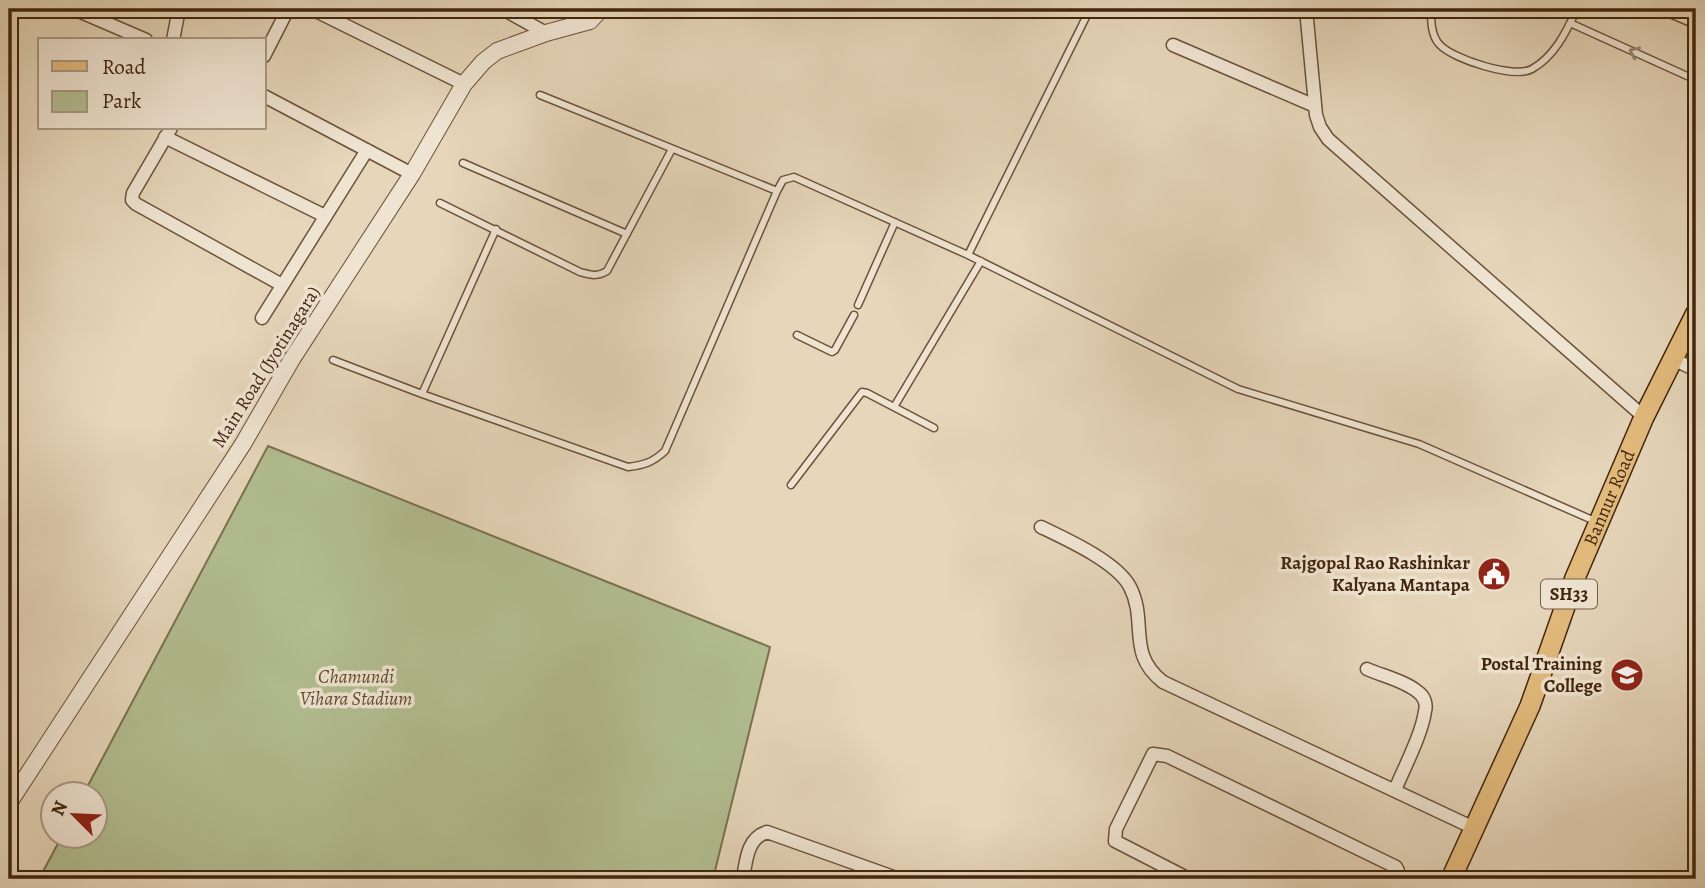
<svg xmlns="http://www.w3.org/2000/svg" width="1705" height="888" font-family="Alegreya,serif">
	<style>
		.park { fill: #b2be91; stroke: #7a7250; stroke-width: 2 }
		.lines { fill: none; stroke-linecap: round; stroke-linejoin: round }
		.service-casing { stroke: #6c5239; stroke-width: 9 }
		.minor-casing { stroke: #6c5239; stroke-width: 15 }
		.tertiary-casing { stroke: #6c5239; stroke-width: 18 }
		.primary-casing { stroke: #43260e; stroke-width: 22 }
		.service { stroke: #efe4d2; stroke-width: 6 }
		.minor { stroke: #efe4d2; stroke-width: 12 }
		.tertiary { stroke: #efe4d2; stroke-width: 16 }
		.primary { stroke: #e3bb7d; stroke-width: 19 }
		.oneway { stroke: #998570 }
		.labels { text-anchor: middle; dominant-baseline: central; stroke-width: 7; stroke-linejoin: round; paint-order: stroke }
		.shield { fill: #efe4d2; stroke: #775f49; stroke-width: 2 }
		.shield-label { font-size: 18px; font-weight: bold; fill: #43260e }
		.street-label { font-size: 19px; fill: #43260e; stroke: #efe4d2 }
		.poi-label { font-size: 19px; font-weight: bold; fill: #43260e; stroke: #efe4d2; text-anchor: end }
		.park-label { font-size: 19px; font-style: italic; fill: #5f4c2f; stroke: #efe4d2 }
	</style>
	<rect width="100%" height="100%" fill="#e6d6ba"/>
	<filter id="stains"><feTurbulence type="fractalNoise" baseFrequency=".00286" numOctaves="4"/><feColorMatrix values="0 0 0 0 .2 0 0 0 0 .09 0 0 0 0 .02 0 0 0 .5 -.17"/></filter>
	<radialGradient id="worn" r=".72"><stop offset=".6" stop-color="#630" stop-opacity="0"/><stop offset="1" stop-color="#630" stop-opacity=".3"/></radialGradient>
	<!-- park -->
	<path class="park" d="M 268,446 L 770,647 L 713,879 L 39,879 L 62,836 L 94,836 L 94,794 L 84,793 Z"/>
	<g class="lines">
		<defs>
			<path id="service" d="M 1431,9 C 1431,21 1431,36 1440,45 C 1453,59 1514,79 1532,69 C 1555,56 1566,32 1577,9
				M 1658,9 L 1696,25
				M 1570,23 L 1696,80
				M 540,95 L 777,191
				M 463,163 L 627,234
				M 440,203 L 580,272 C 591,275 597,277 607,271 L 672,149
				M 968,255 L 1090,9
				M 858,305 L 895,222
				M 797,335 L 832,352 L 835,350 L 854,315
				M 333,360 L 422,394 L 628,467 C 645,465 653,462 665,451 L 777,191 L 783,180 L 794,177 L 968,255 L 1238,389 L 1419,444 L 1597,522
				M 422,394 L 496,229
				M 894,407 L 981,261
				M 791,485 L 862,392 L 867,393 L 934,428"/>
			<path id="minor" d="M 74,9 L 146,40
				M 312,9 L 464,84
				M 503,9 L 546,33
				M 1306,9 L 1316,115 L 1320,127 L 1328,139 L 1644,417
				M 173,40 L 179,9
				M 1173,45 L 1315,106
				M 264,56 L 288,9
				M 264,96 L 412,174
				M 171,128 L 133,193 L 132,200 L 136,204 L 282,285
				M 165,137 L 325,216
				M 262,318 L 367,150
				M 1675,360 L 1696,370
				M 1041,527 C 1066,539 1117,562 1130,587 C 1148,622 1126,653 1163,682 L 1476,829
				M 1367,669 C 1383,676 1405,681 1418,692 C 1424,696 1427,704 1425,711 C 1422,734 1404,768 1395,790
				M 743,879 C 746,861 747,838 767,832 L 899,879
				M 1189,879 L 1115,841 L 1116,829 L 1153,754 L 1167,756 L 1396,867 L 1398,871 L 1395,879"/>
			<path id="tertiary" d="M 9,803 L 243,444 L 292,359 L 412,174 L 464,84 L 483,62 L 497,51 L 546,33 L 590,21 L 601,9"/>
			<g id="primary">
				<path id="s1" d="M 1451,879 L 1530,706 L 1575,578 L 1644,417 L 1696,313"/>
			</g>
		</defs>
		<!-- service casing -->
		<use href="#service" class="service-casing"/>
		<!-- minor casing -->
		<use href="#minor" class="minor-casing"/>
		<!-- tertiary casing -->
		<use href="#tertiary" class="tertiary-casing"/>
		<!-- primary casing -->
		<use href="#primary" class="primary-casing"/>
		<!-- service -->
		<use href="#service" class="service"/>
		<!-- minor -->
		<use href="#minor" class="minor"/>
		<!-- tertiary -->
		<use href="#tertiary" class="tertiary"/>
		<!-- primary -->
		<use href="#primary" class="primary"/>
	</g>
	<!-- one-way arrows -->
	<defs><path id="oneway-chevron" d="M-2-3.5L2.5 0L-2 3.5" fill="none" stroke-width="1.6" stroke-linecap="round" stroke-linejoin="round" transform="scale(1.75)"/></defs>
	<use class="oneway" href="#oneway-chevron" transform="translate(1634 52) rotate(-156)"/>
	<!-- icons -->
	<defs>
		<symbol id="civic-disc" viewBox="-11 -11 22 22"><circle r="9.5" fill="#8f2418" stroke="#efe4d2"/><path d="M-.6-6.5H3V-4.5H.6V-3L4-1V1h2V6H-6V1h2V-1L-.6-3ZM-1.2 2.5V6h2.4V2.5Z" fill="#fff"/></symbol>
		<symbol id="university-disc" viewBox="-11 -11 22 22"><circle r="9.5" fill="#8f2418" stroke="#efe4d2"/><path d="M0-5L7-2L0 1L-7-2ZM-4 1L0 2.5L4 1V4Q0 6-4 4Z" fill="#fff"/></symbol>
	</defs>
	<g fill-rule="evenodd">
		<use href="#civic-disc" x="1475" y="555" width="38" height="38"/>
		<use href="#university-disc" x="1608" y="656" width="38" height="38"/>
	</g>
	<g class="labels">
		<!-- shield labels -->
		<rect class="shield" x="1541" y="579.5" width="56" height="29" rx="5"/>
		<g class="shield-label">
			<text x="1569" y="594">SH33</text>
		</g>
		<!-- street labels -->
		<g class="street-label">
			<text transform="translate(266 367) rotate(-58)">Main Road (Jyotinagara)</text>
			<text stroke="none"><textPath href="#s1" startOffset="413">Bannur Road</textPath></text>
		</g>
		<!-- poi labels -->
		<g class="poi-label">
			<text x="1470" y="563">Rajgopal Rao Rashinkar<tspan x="1470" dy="22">Kalyana Mantapa</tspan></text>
			<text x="1602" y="664">Postal Training<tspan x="1602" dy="22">College</tspan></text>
		</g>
		<!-- park labels -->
		<g class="park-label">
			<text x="356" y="677">Chamundi<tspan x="356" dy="22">Vihara Stadium</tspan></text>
		</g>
	</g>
	<!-- margin -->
	<rect width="1705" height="888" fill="none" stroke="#e6d6ba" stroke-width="35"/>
	<rect x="10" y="10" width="1684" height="867" fill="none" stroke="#43260e" stroke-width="3.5"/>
	<rect x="18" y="18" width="1670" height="853" fill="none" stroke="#43260e" stroke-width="2"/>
	<!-- legend -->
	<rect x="38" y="38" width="228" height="91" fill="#efe4d2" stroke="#aa9884" stroke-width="2"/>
	<rect x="52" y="61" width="35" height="10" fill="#e3bb7d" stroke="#aa9884" stroke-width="2"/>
	<text x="102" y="74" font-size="21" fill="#43260e">Road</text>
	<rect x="52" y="91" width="35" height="21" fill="#b2be91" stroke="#aa9884" stroke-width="2"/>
	<text x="102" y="108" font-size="21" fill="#43260e">Park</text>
	<!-- north arrow -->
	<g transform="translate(74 815) rotate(294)"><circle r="33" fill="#efe4d2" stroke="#aa9884" stroke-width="2"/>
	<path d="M0-5L12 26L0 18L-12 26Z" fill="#8f2418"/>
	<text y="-10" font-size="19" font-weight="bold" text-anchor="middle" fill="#43260e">N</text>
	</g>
	<rect width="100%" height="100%" filter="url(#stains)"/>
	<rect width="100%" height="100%" fill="url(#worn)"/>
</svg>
